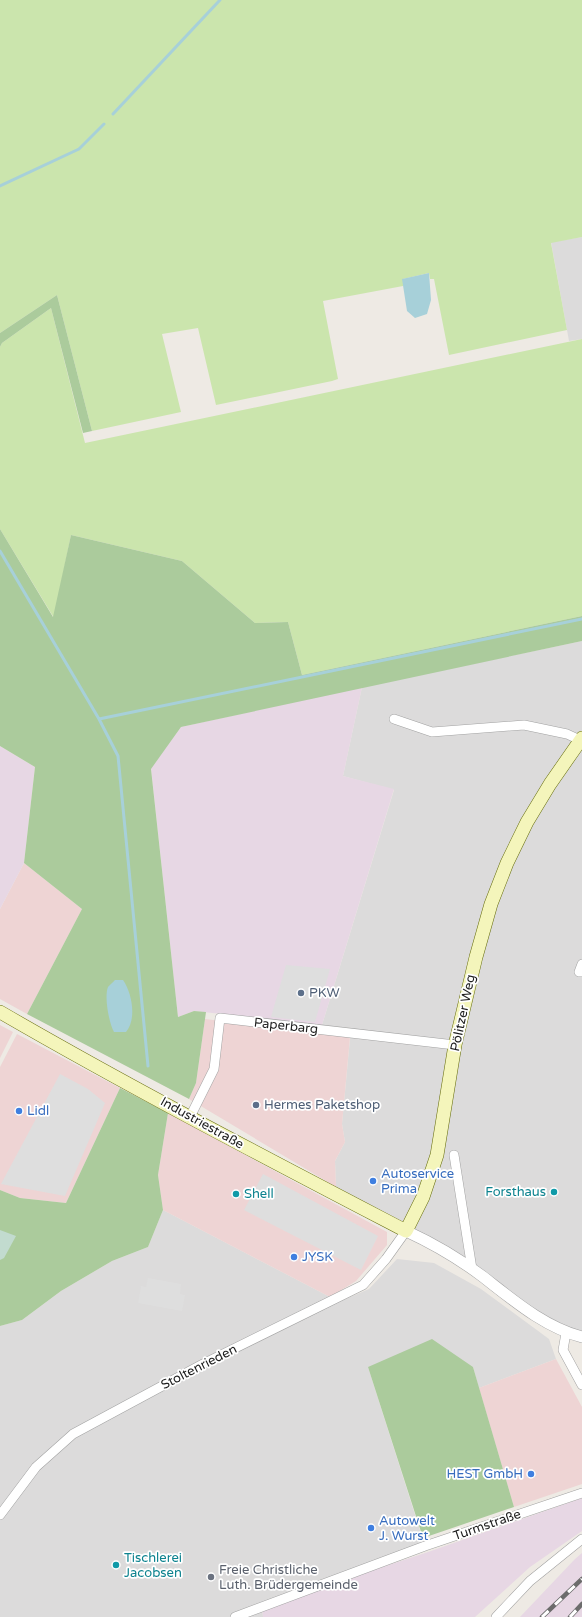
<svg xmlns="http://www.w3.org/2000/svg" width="582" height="1617" font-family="'Varela Round',sans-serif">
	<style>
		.residential { fill: #dcdbdb }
		.commercial { fill: #eed4d4 }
		.industrial { fill: #e7d7e4 }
		.grass { fill: #cbe5ad }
		.forest { fill: #abcb9c }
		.wetland { fill: #c2dbcf }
		.parking { fill: #dedede }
		.water { fill: #a7d0d9 }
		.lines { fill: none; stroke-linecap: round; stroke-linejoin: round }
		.stream { stroke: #a7d0d9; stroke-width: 3 }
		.minor-casing { stroke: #a2a2a2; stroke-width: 10 }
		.tertiary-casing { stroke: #a2a2a2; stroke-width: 12 }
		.secondary-casing { stroke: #666d0c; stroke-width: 14 }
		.minor { stroke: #fff; stroke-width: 9 }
		.tertiary { stroke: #fff; stroke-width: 11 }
		.secondary { stroke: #f4f5bb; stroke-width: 13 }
		.rail-casing { stroke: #6c6c6c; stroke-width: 4.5 }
		.rail { stroke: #fff; stroke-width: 3; stroke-dasharray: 9; stroke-linecap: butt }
		.service-dot { fill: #5c6f8a; stroke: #fff; stroke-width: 1.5 }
		.shop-dot { fill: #3f7fe0; stroke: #fff; stroke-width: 1.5 }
		.culture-dot { fill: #0f9aa8; stroke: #fff; stroke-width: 1.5 }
		.worship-dot { fill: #6b7280; stroke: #fff; stroke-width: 1.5 }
		.labels { text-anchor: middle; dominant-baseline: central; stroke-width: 3.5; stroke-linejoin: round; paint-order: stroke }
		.service-label { font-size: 13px; fill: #4e5e75; stroke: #fff; text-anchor: start }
		.street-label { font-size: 13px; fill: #1e1e1e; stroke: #fff }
		.shop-label { font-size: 13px; fill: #366cbe; stroke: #fff; text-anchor: start }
		.culture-label { font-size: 13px; fill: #0d838f; stroke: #fff; text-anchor: start }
		.worship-label { font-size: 13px; fill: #5b616d; stroke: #fff; text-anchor: start }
	</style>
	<rect width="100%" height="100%" fill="#eeeae4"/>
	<!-- residential -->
	<path class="residential" d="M 582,237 L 582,339 L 569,341 L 551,242 Z
		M 582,641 L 582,1337 L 566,1333 L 336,1187 L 335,1161 L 345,1142 L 342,1124 L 351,1028 L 322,1025 L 394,790 L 343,776 L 362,687 Z
		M 163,1210 L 330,1297 L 278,1328 L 369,1289 L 397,1259 L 434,1263 L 481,1289 L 549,1339 L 556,1359 L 479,1388 L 473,1367 L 368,1367 L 424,1543 L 262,1607 L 263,1617 L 0,1617 L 0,1326 L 22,1320 L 61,1291 L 112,1261 L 148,1247 Z"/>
	<!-- commercial -->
	<path class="commercial" d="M 24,863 L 82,909 L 27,1014 L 0,999 L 0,909 Z
		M 205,1019 L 350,1037 L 342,1124 L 345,1142 L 335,1161 L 336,1187 L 189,1099 L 196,1083 Z
		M 0,1025 L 13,1032 L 0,1058 Z
		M 17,1034 L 120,1088 L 66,1203 L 20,1198 L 0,1190 L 0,1067 Z
		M 168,1113 L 387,1232 L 387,1245 L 356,1281 L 330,1297 L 163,1210 L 158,1175 Z
		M 556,1359 L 582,1407 L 582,1484 L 514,1507 L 479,1388 Z"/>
	<!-- industrial -->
	<path class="industrial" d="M 362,687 L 343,776 L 394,789 L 322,1025 L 194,1011 L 178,1017 L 151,768 L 181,727 Z
		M 0,746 L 35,767 L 24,863 L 0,909 Z
		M 582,1498 L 582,1531 L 530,1567 L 475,1617 L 263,1617 L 262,1607 L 428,1552 Z
		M 582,1553 L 582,1617 L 520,1617 L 575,1559 Z"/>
	<!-- grass -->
	<path class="grass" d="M 0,0 L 582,0 L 582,237 L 551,243 L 567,330 L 449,355 L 434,279 L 430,279 L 429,273 L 403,279 L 403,286 L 323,301 L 338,379 L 332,381 L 216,405 L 198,328 L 162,334 L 181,412 L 92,431 L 57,295 L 0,333 Z
		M 51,308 L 85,443 L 582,339 L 582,616 L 302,675 L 288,622 L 255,623 L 182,561 L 71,535 L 54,618 L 0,529 L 0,347 L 2,343 Z"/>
	<!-- forest -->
	<path class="forest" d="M 57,295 L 92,431 L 83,433 L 51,308 L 2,343 L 0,347 L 0,333 Z
		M 0,529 L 53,617 L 71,535 L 182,561 L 255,623 L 288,622 L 302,675 L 582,616 L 582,641 L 181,727 L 151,769 L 178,1017 L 194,1011 L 206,1012 L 196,1083 L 189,1099 L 27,1014 L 82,909 L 24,863 L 35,767 L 0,746 Z
		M 120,1088 L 168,1113 L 158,1175 L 163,1210 L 148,1247 L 112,1261 L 61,1291 L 22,1320 L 0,1326 L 0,1190 L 20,1198 L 66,1203 Z
		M 432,1339 L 473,1367 L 514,1507 L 423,1538 L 368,1367 Z"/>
	<!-- wetland -->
	<path class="wetland" d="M 0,1230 L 16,1236 L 4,1258 L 0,1260 Z"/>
	<!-- parking -->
	<path class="parking" d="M 286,965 L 330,969 L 315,1022 L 271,1017 Z
		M 60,1074 L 88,1089 L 105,1103 L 65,1196 L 1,1184 Z
		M 263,1174 L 378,1236 L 361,1270 L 244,1210 Z
		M 148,1278 L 181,1284 L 180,1294 L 185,1295 L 182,1311 L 138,1303 L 141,1286 L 146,1287 Z"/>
	<!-- water -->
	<path class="water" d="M 429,273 L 431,300 L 427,314 L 415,318 L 407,311 L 402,279 Z
		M 115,980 L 123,980 C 132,993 137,1019 126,1032 L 114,1032 C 109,1023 104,997 108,987 C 110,985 113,982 115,980 Z"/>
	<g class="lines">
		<!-- stream -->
		<path class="stream" d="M 113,114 L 220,0
			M 0,186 L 79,149 L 104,124
			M 0,551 L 99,719 L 118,756 L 148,1066
			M 99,719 L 582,619"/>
		<defs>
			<path id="minor" d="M 394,719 L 432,732 L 524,725 L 567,734 L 582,741
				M 582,964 L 579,972 L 582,972
				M 190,1117 L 214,1069 L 220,1018 L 455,1045
				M 454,1155 L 472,1269
				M 566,1333 L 563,1350 L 582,1385
				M 0,1515 L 36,1467 L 73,1434 L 203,1364 L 363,1285 L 386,1259 L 406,1231
				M 235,1617 L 425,1546 L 582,1493
				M 496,1617 L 530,1581 L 582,1539"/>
			<path id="tertiary" d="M 406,1231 C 432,1243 458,1258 482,1276 C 513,1300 544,1327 582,1337"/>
			<path id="secondary" d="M 0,1012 C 133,1089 270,1160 406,1231 L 423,1197 L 437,1155 L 455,1045 L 476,957 L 491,904 L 507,863 L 527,822 L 550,784 L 582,738"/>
		</defs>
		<!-- minor casing -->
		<use href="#minor" class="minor-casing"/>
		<!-- tertiary casing -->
		<use href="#tertiary" class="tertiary-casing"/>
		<!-- secondary casing -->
		<use href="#secondary" class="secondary-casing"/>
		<!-- minor -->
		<use href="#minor" class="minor"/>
		<!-- tertiary -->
		<use href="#tertiary" class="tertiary"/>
		<!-- secondary -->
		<use href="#secondary" class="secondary"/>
		<defs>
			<path id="rail" d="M 542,1617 L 582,1579
				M 570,1617 L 582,1604"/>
		</defs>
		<!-- rail casing -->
		<use href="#rail" class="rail-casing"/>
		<!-- rail -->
		<use href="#rail" class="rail"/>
	</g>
	<!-- markers -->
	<g class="service-dot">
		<circle cx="301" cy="993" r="4"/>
		<circle cx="256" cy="1105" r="4"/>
	</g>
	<g class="shop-dot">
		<circle cx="19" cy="1111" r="4"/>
		<circle cx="373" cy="1181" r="4"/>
		<circle cx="294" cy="1257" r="4"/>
		<circle cx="531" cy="1474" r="4"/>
		<circle cx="371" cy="1528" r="4"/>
	</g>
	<g class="culture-dot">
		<circle cx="554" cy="1192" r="4"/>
		<circle cx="236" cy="1194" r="4"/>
		<circle cx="116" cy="1565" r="4"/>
	</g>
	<circle class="worship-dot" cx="211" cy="1577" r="4"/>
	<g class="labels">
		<!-- service labels -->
		<g class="service-label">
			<text x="309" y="993">PKW</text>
			<text x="264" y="1105">Hermes Paketshop</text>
		</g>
		<!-- street labels -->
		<g class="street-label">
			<text transform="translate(463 1013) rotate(-78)">Pölitzer Weg</text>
			<text transform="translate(286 1026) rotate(6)">Paperbarg</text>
			<text transform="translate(202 1123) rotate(29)">Industriestraße</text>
			<text transform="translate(199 1367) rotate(-27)">Stoltenrieden</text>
			<text transform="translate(487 1525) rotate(-19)">Turmstraße</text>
		</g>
		<!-- shop labels -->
		<g class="shop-label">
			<text x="27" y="1111">Lidl</text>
			<text x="381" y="1174">Autoservice<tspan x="381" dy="15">Prima</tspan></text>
			<text x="302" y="1257">JYSK</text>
			<text x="523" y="1474" text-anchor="end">HEST GmbH</text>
			<text x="379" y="1521">Autowelt<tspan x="379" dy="15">J. Wurst</tspan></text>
		</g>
		<!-- culture labels -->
		<g class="culture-label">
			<text x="546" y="1192" text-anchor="end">Forsthaus</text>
			<text x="244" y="1194">Shell</text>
			<text x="124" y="1558">Tischlerei<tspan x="124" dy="15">Jacobsen</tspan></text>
		</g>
		<!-- worship labels -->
		<g class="worship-label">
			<text x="219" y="1570">Freie Christliche<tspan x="219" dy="15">Luth. Brüdergemeinde</tspan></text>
		</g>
	</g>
</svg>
